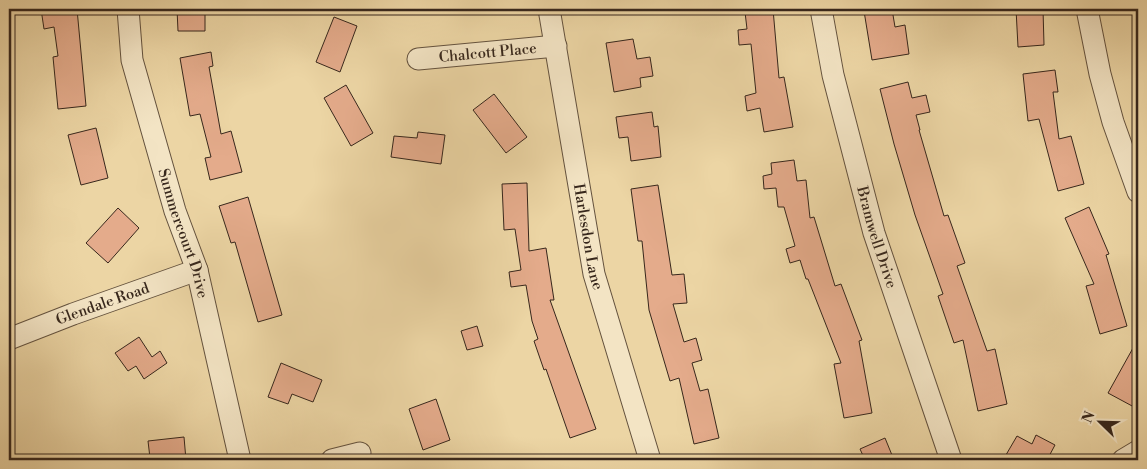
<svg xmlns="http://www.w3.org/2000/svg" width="1147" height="469" font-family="'Libre Bodoni',serif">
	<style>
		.building { fill: #e4ab8b; stroke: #37271c }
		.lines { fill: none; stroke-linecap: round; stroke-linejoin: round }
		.minor-casing { stroke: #64523e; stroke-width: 23 }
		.minor { stroke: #f3e4c4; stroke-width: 21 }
		.labels { text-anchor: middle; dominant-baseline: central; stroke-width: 4; stroke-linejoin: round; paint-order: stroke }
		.street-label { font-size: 15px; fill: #37271c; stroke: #f3e4c4 }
	</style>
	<rect width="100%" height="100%" fill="#ecd5a4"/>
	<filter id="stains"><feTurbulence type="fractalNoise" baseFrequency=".004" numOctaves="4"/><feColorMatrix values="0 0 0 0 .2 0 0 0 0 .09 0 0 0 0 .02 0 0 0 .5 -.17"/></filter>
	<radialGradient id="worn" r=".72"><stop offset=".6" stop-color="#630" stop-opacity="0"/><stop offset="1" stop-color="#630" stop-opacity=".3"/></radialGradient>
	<!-- building -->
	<path class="building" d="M 41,9 L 77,9 L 86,106 L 58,109 L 53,57 L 58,56 L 54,27 L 44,29 Z
		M 177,9 L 205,9 L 205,31 L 178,31 Z
		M 773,9 L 779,78 L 784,77 L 793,127 L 764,132 L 760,108 L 747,111 L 745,96 L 756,93 L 751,44 L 739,45 L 738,30 L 747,29 L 745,12 Z
		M 879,9 L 892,9 L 895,27 L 905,25 L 909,54 L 872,60 L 864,11 Z
		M 1016,9 L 1043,9 L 1044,45 L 1018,47 Z
		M 334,17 L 357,26 L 340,72 L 316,62 Z
		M 633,39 L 637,59 L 650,57 L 653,76 L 640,78 L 641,87 L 614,92 L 606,43 Z
		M 211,52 L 213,66 L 209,67 L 221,134 L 231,131 L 242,172 L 210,180 L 205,158 L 211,157 L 200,114 L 190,116 L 180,58 Z
		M 1055,70 L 1058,92 L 1053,92 L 1059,139 L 1071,136 L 1084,184 L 1058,191 L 1039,119 L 1028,121 L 1023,74 Z
		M 908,82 L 912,98 L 926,95 L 930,112 L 916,115 L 920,130 L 919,130 L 944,216 L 948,215 L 965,263 L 957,266 L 987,351 L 995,349 L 1007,404 L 978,411 L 963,340 L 954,343 L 938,296 L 943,294 L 915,215 L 894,144 L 880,89 Z
		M 346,85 L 373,133 L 351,146 L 324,98 Z
		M 494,94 L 527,137 L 506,153 L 473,110 Z
		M 652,112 L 654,127 L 658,126 L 661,157 L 631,161 L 628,137 L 619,138 L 616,117 Z
		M 96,128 L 108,178 L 81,185 L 68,135 Z
		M 418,132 L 445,135 L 441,164 L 391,157 L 394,136 L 417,138 Z
		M 794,160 L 797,181 L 806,180 L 810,218 L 814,217 L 835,286 L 841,284 L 862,340 L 859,341 L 872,413 L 844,418 L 834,364 L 841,363 L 808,279 L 806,279 L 800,260 L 790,263 L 786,249 L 795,246 L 784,207 L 778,207 L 776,188 L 764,189 L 763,176 L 772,174 L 771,163 Z
		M 527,183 L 529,251 L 546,248 L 554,300 L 550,300 L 596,429 L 570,438 L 546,369 L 544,370 L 534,341 L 538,339 L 532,321 L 526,285 L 511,287 L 509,272 L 521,270 L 515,229 L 504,230 L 502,184 Z
		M 658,185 L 672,275 L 684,274 L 687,303 L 673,304 L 684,342 L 696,338 L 702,360 L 692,363 L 700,391 L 708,389 L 719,438 L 694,444 L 679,378 L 670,381 L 649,310 L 642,241 L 638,241 L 631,189 Z
		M 248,197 L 282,315 L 258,322 L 235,242 L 231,243 L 219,206 Z
		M 1089,207 L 1109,254 L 1106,255 L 1127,326 L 1100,334 L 1086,286 L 1094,284 L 1065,218 Z
		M 118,208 L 139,228 L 108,263 L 86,243 Z
		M 477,326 L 483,346 L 467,350 L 461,331 Z
		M 139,337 L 152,357 L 160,351 L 167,363 L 144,379 L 136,366 L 128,371 L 115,353 Z
		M 1138,339 L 1138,399 L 1134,407 L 1108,393 Z
		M 281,363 L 322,380 L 313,402 L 292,394 L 288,404 L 268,397 Z
		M 436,399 L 450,440 L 423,450 L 409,409 Z
		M 1036,435 L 1055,445 L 1047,460 L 1003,460 L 1017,436 L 1032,444 Z
		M 184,437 L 186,460 L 162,460 L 161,457 L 150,458 L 148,441 Z
		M 885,438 L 894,460 L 865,460 L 860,449 Z"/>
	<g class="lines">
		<defs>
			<g id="minor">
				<path id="s1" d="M 128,9 L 132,60 L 175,211 L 197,270 L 240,460"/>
				<path id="s2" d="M 549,9 L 594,274 L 650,460"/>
				<path id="s3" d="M 821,9 L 833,75 L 874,233 L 951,460"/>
				<path d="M 1087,9 L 1100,74 L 1113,122 L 1138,192"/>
				<path id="s4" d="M 418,59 L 556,46"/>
				<path id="s5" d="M 9,339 L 73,314 L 197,270"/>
				<path d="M 332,460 L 360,453"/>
				<path d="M 1123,460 L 1138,451"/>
			</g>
		</defs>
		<!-- minor casing -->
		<use href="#minor" class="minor-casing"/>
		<!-- minor -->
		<use href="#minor" class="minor"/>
	</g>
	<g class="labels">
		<!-- street labels -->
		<g class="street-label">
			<text stroke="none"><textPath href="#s4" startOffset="70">Chalcott Place</textPath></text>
			<text stroke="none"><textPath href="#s1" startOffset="232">Summercourt Drive</textPath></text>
			<text stroke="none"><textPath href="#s2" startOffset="231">Harlesdon Lane</textPath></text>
			<text stroke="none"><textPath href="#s3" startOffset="235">Bramwell Drive</textPath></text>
			<text stroke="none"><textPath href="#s5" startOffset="100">Glendale Road</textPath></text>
		</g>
	</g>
	<!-- margin -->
	<rect width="1147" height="469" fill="none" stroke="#ecd5a4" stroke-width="30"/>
	<rect x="10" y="10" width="1127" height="449" fill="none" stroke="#37271c" stroke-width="2.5"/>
	<rect x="15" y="15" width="1117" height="439" fill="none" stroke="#37271c"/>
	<!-- north arrow -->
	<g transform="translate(1100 422) rotate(293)" stroke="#f3e4c4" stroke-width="4" paint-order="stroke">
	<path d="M0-4L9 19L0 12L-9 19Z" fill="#37271c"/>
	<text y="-8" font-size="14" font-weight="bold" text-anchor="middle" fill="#37271c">N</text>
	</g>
	<rect width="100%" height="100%" filter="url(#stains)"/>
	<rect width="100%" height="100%" fill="url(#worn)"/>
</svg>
